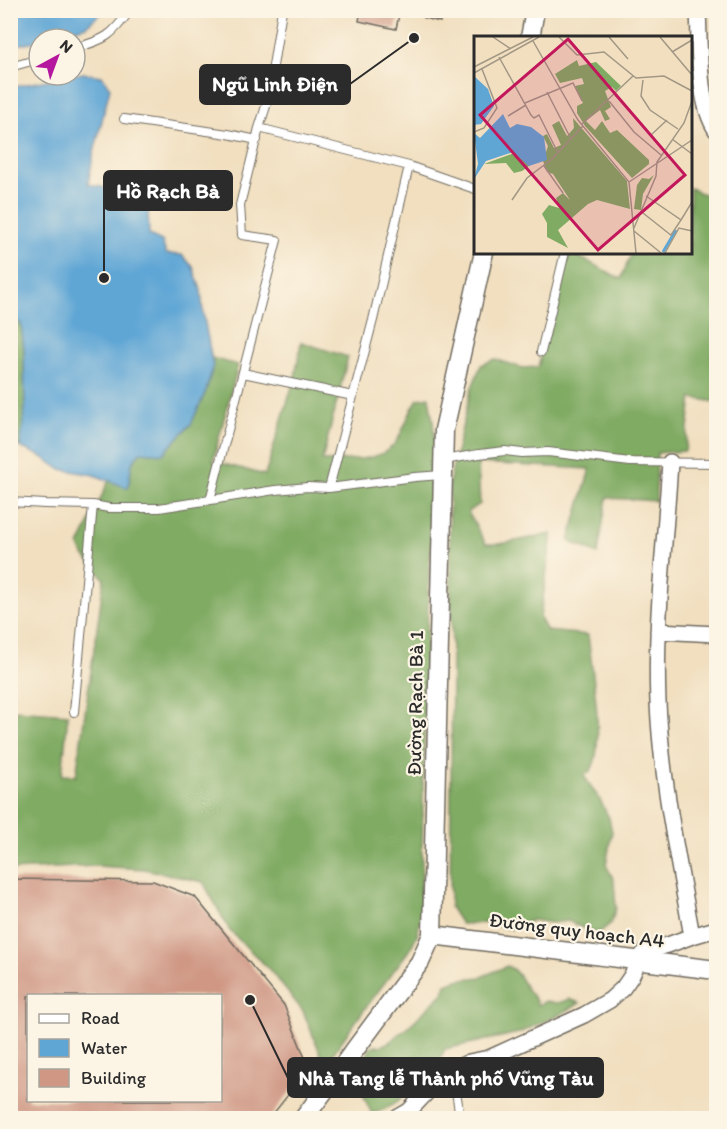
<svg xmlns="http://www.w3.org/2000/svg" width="727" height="1129" font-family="Itim,sans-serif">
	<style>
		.forest { fill: #80ab63; stroke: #566b47; stroke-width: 1.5 }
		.water { fill: #5fa6d5; stroke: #456880; stroke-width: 1.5 }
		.building { fill: #cf9784; fill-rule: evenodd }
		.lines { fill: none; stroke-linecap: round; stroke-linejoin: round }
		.service-casing { stroke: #706a5f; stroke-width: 10 }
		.minor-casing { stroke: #706a5f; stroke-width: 18 }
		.tertiary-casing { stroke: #706a5f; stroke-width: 21 }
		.service { stroke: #fff; stroke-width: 8 }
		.minor { stroke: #fff; stroke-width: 15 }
		.tertiary { stroke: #fff; stroke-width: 18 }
		.labels { text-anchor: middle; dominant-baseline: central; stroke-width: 4.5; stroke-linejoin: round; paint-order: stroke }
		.street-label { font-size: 20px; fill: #2b2b2b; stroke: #fcf5e5 }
		.inset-river { fill: none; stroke: #5fa6d5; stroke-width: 3 }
		.inset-road { fill: none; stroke: #a29784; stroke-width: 1.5 }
		.view { fill: #c2185b; fill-opacity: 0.15; stroke: #c2185b; stroke-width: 3 }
		.inset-edge { fill: none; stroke: #2b2b2b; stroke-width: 3 }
		.leader { fill: none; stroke: #2b2b2b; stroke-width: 2 }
		.callout-dot { fill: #2b2b2b; stroke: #fcf5e5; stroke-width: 2 }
		.callout { fill: #2b2b2b; stroke: #2b2b2b; stroke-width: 2 }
		.callout-label { font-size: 21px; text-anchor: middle; font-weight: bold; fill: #fff }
	</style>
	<rect width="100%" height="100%" fill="#fcf5e5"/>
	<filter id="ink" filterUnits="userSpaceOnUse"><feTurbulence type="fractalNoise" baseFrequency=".0167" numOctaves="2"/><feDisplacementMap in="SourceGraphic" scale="12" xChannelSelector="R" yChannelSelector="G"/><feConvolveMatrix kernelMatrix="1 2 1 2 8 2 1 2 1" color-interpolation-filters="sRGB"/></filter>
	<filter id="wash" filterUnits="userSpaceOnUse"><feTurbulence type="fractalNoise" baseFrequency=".008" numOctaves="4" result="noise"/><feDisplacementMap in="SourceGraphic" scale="24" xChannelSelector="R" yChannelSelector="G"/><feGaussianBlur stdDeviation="1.35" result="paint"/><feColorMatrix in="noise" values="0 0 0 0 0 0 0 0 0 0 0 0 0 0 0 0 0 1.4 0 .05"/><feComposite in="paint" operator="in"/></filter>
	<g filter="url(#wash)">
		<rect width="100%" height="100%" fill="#f1dfc0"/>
		<!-- forest -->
		<path class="forest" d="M 690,188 L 698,192 L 716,198 L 716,402 L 692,398 L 685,451 L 657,453 L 656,501 L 607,498 L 598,554 L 569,541 L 590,469 L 478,463 L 480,504 L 468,512 L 486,544 L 500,544 L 552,534 L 540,618 L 547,631 L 588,635 C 591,663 606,749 591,770 C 589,773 586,774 584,776 L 600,800 L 609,818 L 612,832 L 606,865 L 614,880 L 616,908 L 611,923 L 599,933 L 587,930 L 568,921 L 551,923 L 533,920 L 511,929 L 487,923 L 461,924 L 450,907 L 452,659 L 449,483 L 471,390 L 481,365 L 495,359 L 522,368 L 538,367 L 570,252 L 621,279 L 632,252 L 690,252 Z
			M 10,317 L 21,323 L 24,349 L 25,409 L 20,447 L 11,445 Z
			M 301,342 L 348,357 L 322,461 C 349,459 384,465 399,437 C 406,424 409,412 418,399 L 429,397 L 433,421 L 438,487 L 429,568 L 424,740 L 421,918 L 417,935 L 410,949 L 361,1014 L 325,1065 L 303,1011 L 268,968 L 230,931 L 203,882 L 144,869 L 97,866 L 11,870 L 10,734 L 16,710 L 68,714 L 62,775 L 76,776 L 104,579 L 83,554 L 79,546 L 109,480 L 128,487 L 132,463 L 140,452 L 191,424 L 207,387 L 213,366 L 212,358 L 238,365 L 213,461 L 265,475 L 295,377 Z
			M 507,966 C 517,970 521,979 526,988 C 531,995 535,997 538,1005 L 546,1001 C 555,1004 561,1003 569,999 L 580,1003 L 561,1014 L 519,1033 L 445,1049 L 440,1059 L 432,1068 L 433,1076 L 422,1085 L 407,1092 L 398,1101 L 385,1109 L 372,1114 L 363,1095 L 366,1083 L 358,1082 L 346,1087 L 343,1081 L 346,1072 L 355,1063 L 363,1066 L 371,1046 L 381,1046 L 391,1041 L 397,1035 L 406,1029 L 443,993 L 446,984 L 456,980 L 481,977 Z"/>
		<!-- water -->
		<path class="water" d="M 11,10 L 104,10 L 104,11 L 86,26 L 39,39 L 39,40 L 26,44 L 11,44 Z
			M 83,73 L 102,76 L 110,88 L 93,157 L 88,184 L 134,194 L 148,210 L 149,235 L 162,241 L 166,254 L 182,255 L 193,267 L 201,290 L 203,312 L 213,366 L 206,391 L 191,424 L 163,454 L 140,452 L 132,463 L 128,488 L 94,475 L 60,469 L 42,457 L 20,447 L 25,409 L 24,349 L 21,324 L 11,317 L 11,87 Z"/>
		<g id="blocks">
			<!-- building -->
			<path class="building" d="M 361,10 L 400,10 L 396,29 L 359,21 Z
				M 426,10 L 442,10 L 440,22 L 424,18 Z
				M 10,879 L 153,881 L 195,897 L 284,1005 L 309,1068 L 270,1118 L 10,1118 ZM 28,996 L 220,996 L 220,1100 L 28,1100 Z"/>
		</g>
	</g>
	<g filter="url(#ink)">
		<use href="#blocks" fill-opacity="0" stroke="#706a5f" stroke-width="1.5"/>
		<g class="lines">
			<defs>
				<path id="service" d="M 75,48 C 105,40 112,36 130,10
					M 10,67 L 39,59
					M 124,119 L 228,134 L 257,140
					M 259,128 L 409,166 L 475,189
					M 541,352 L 565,252
					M 243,373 L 353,396
					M 444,460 L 479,454 L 505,451 L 522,453 L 548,452 L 630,462 L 716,463
					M 329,488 L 373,320 L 409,166
					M 210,500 L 277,240 L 242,235 L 240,205 L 259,128 L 267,103 L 282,10
					M 10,502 L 45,504 L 93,505 L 109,508 L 159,508 L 275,490 L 308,487 L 329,488 L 415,477 L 442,475
					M 74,712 L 93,505
					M 453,1070 L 460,1118"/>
				<path id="minor" d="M 698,10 C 700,45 697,101 716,130
					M 670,462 C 665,548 653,634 659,720 C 664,793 679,864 692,936
					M 658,631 L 716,634
					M 397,1118 L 409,1111 L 428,1091 L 453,1070 L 469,1062 L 489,1058 L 584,1015 L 610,1000 L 623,988 L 632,975 L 640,958 L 646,951 L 668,945 L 692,936 L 716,929"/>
				<path id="tertiary" d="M 530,38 L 535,10
					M 432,935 L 716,970
					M 304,1118 L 420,962 L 432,935 L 444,430 L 484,252"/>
			</defs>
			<!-- service casing -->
			<use href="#service" class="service-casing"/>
			<!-- minor casing -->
			<use href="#minor" class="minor-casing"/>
			<!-- tertiary casing -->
			<use href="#tertiary" class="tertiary-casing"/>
			<!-- service -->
			<use href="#service" class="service"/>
			<!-- minor -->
			<use href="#minor" class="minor"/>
			<!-- tertiary -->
			<use href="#tertiary" class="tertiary"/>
		</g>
	</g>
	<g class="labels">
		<!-- street labels -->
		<g class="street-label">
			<text transform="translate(415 703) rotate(-89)">Đường Rạch Bà 1</text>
			<text transform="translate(577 930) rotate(7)">Đường quy hoạch A4</text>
		</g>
	</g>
	<!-- overview -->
	<g transform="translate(474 36)">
		<rect width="218" height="218" fill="#f1dfc0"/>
		<path d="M 103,24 L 105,30 L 122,26 L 147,50 L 142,55 L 138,51 L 131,55 L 137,71 L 131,75 L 136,83 L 131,85 L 126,74 L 112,85 L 121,94 L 128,85 L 136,97 L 143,94 L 175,124 L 175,128 L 158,142 L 111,90 L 103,77 L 103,70 L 109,67 L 101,50 L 110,48 L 108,42 L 86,47 L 81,38 ZM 99,82 L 153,145 L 156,173 L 123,164 L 114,168 L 84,194 L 94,212 L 73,201 L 73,187 L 68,178 L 75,169 L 85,172 L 82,162 L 89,157 L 96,164 L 79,138 L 73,136 L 69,125 L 74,110 L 69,100 L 73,98 L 80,112 L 87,109 L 78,89 L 85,85 L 93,100 L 100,92 ZM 43,116 L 55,130 L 48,135 L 40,137 L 32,127 L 10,128 ZM 180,139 L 169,158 L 167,174 L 160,173 L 163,149 L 168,142 L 175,143 Z" fill="#80ab63"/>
		<path d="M 0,40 L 14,53 L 20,70 L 7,88 L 0,89 ZM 29,78 L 36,92 L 43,88 L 57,91 L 70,101 L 73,124 L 55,130 L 39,116 L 12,125 L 0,143 L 4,128 L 0,97 L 6,102 Z" fill="#5fa6d5"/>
		<path class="inset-river" d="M 189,216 L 202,194"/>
		<path class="inset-road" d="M 19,1 L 37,13M 85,1 L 103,19 L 130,16 L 162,42 L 190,40 L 218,55M 135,1 L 154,23M 186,1 L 218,39M 59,5 L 104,84 L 155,146 L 162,217M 198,16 L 218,4M 25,21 L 57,79 L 60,82 L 65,79 L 84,117M 0,31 L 59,1M 0,37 L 65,1M 169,44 L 167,60 L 176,74 L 204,93M 73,56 L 97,103M 141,59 L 177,99 L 193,84M 135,65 L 160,96 L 187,119M 51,67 L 99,47 L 108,65M 34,80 L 52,69M 108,88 L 159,40M 0,96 L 10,92 L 23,72 L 8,33M 198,103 L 218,118M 70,130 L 89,157M 155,146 L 218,104M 172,160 L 207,184 L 197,199M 38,164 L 53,142 L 78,123 L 109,90M 169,177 L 198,200M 207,184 L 218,166M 160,192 L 182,140 L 183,126 L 210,87 L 218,65M 160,195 L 187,217M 191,217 L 205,192 L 218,195"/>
		<path class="view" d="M 94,3 L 211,139 L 124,214 L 6,79 Z"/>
		<rect width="218" height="218" class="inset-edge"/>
	</g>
	<!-- callouts -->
	<path class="leader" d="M414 38L350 84M104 278L104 191M250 1000L288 1078"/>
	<g class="callout-dot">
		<circle cx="414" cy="38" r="6"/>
		<circle cx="104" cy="278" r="6"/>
		<circle cx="250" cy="1000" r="6"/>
	</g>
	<g class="callout">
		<rect x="200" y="65" width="150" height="39" rx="6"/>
		<rect x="104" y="171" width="128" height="39" rx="6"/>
		<rect x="288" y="1058" width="315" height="39" rx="6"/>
	</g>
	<g class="callout-label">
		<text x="275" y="91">Ngũ Linh Điện</text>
		<text x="168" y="198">Hồ Rạch Bà</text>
		<text x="446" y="1085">Nhà Tang lễ Thành phố Vũng Tàu</text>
	</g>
	<!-- margin -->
	<rect width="727" height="1129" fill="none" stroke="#fcf5e5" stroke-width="36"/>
	<!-- legend -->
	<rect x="27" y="994" width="195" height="108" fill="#fcf5e5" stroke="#a8a49b" stroke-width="1.5"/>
	<rect x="39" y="1014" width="30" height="9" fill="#ffffff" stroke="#a8a49b" stroke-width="1.5"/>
	<text x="81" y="1024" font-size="18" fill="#2b2b2b">Road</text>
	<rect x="39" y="1039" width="30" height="18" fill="#5fa6d5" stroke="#a8a49b" stroke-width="1.5"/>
	<text x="81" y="1054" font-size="18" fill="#2b2b2b">Water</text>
	<rect x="39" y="1069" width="30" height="18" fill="#cf9784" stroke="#a8a49b" stroke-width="1.5"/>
	<text x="81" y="1084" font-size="18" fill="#2b2b2b">Building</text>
	<!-- north arrow -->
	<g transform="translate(57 57) rotate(41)"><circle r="28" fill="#fcf5e5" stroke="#a8a49b" stroke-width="1.5"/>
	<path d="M0-4.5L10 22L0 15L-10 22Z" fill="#b5179e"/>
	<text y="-9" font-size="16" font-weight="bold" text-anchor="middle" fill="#2b2b2b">N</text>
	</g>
</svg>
